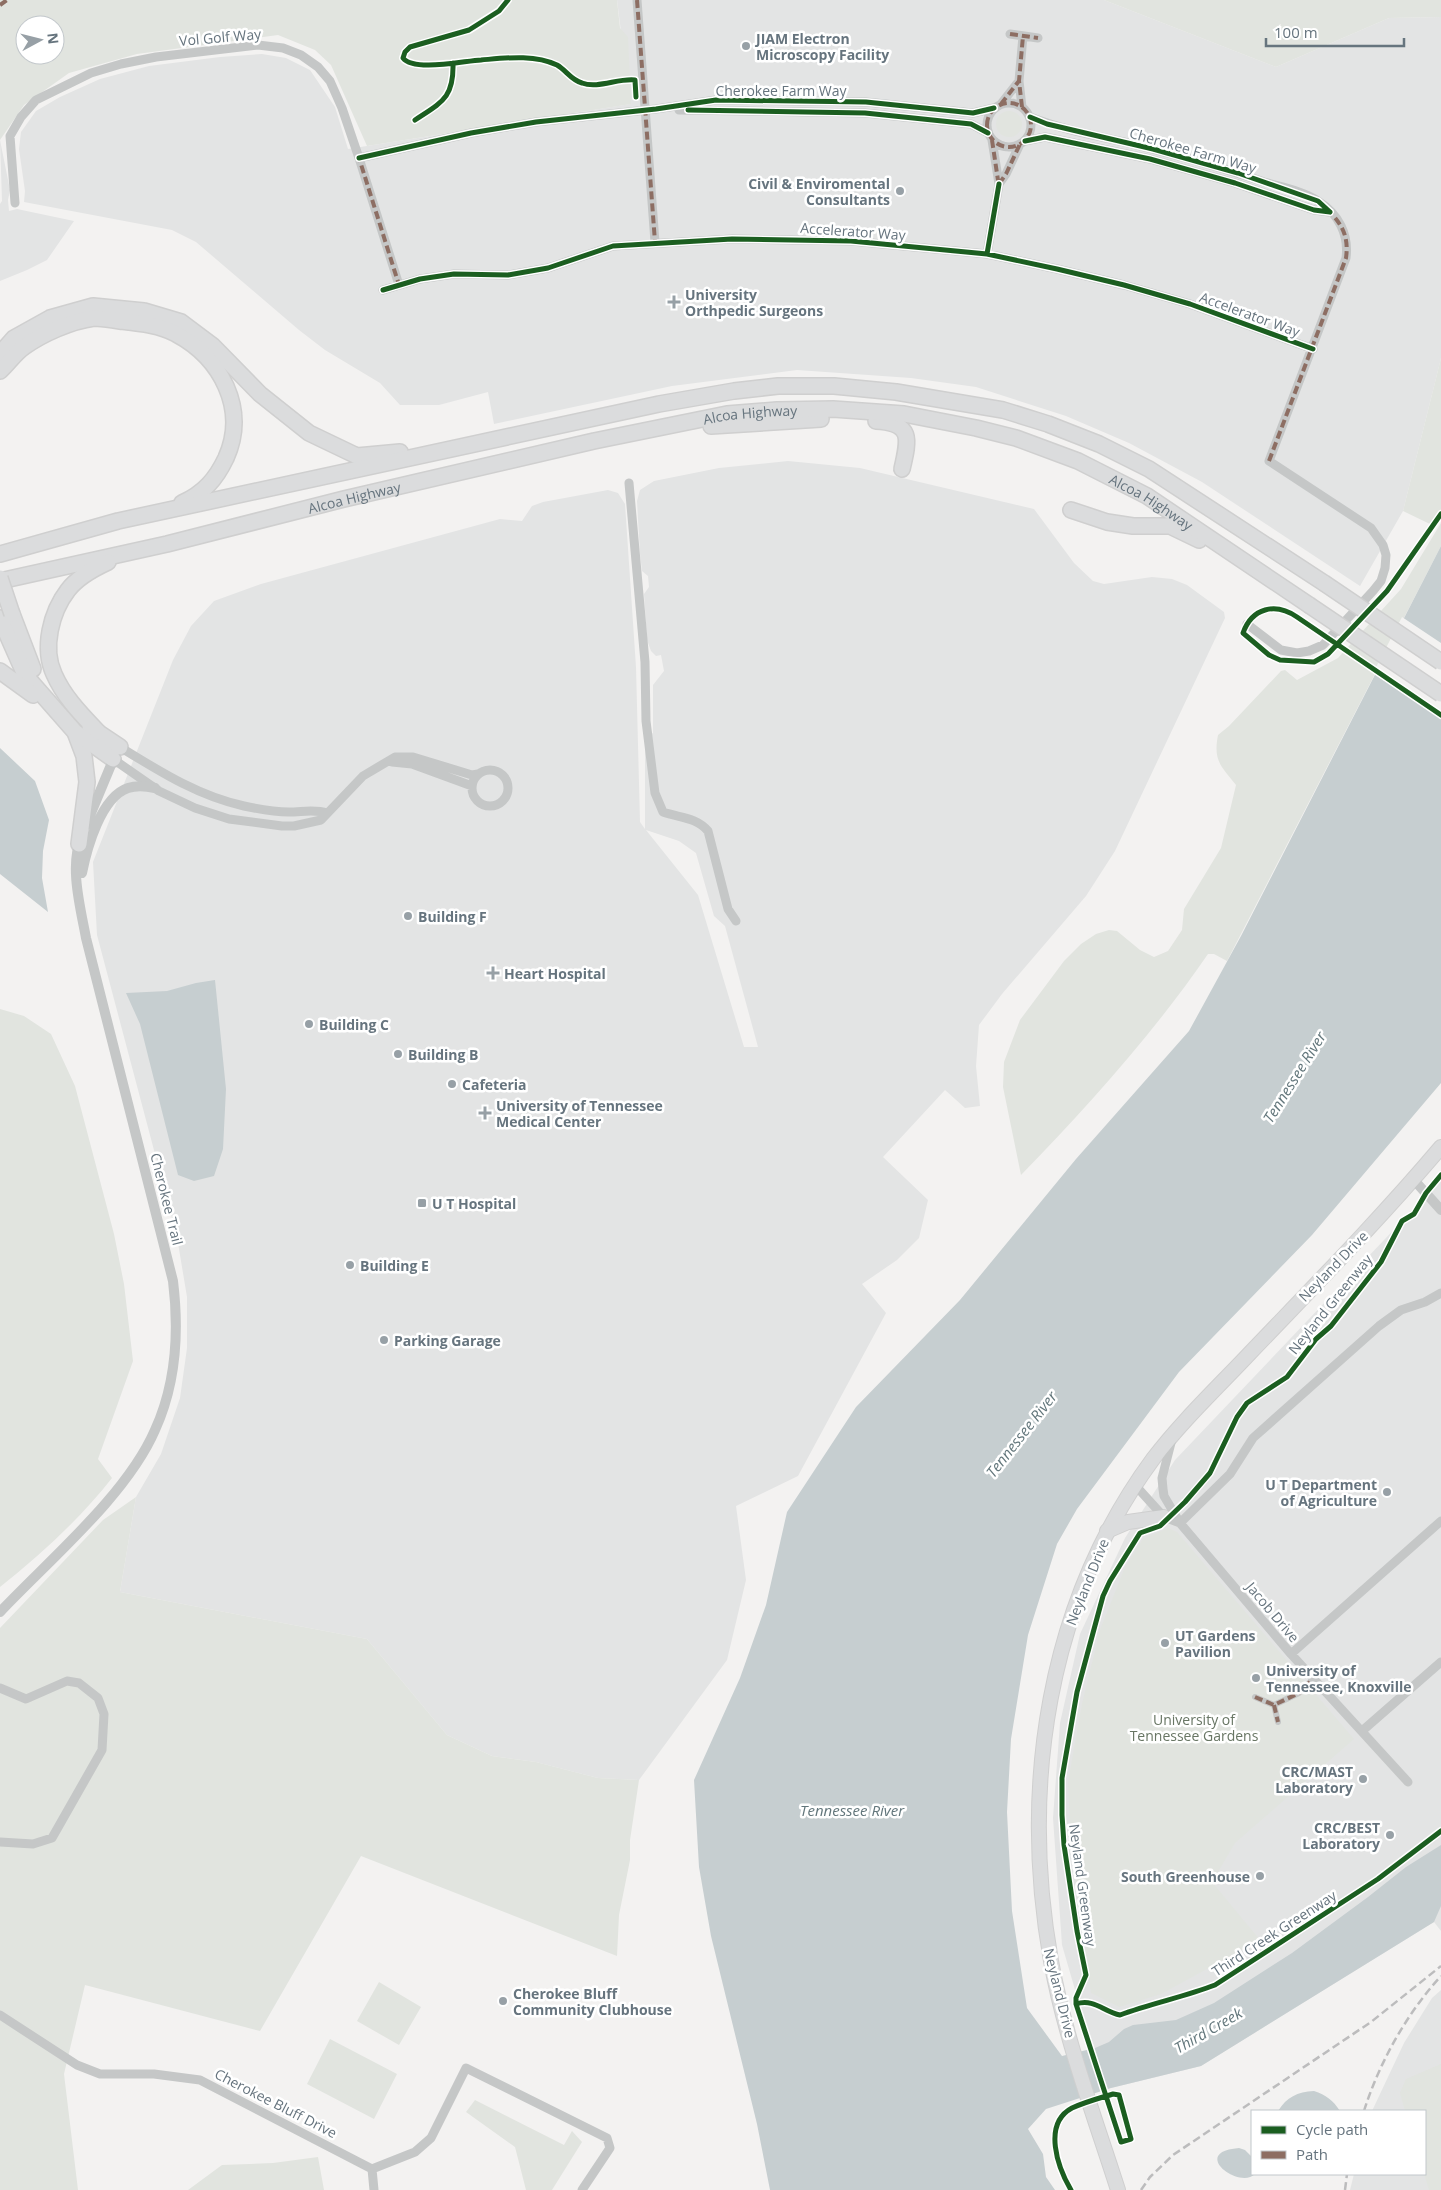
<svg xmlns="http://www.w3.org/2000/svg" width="1441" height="2190" font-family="'Open Sans',sans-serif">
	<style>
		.built { fill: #e3e4e4; fill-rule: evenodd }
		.green { fill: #e1e4df; fill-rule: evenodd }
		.water { fill: #c6ced0 }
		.pier { fill: #f3f2f1 }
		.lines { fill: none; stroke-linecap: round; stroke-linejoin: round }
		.primary-casing { stroke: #cfcfcf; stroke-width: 16 }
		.trunk-casing { stroke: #cfcfcf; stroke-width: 16 }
		.motorway-casing { stroke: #cfcfcf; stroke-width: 18 }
		.pedestrian { stroke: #c5c7c7; stroke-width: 6 }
		.minor { stroke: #c5c7c7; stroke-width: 9 }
		.tertiary { stroke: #c5c7c7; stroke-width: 10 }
		.primary { stroke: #dbdcdd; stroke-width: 14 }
		.trunk { stroke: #dbdcdd; stroke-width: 14 }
		.motorway { stroke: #dbdcdd; stroke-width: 15 }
		.rail { stroke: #bcbcbd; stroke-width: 2.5; stroke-dasharray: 8 4; stroke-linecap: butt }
		.motorway-bridge-casing { stroke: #cfcfcf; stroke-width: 18; stroke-linecap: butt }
		.motorway-bridge { stroke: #dbdcdd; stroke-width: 15 }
		.quiet { stroke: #8d6e63; stroke-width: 4; stroke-dasharray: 8 4; stroke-linecap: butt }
		.cycleway-casing { stroke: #fff; stroke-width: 8 }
		.cycleway { stroke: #1b5e20; stroke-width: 5 }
		.poi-dot { fill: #97a0a6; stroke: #fff; stroke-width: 2 }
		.labels { text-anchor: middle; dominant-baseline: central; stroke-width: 5; stroke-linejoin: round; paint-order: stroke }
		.street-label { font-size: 14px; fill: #66747e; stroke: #fff }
		.poi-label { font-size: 14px; font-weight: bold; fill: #66747e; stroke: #fff; text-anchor: start }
		.park-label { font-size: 14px; fill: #687664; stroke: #fff }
		.water-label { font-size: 15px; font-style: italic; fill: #62767b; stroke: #fff }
	</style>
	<rect width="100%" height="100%" fill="#f3f2f1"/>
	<!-- built -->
	<path class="built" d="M 617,0 L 1104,0 L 1276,67 L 1389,18 L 1441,17 L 1441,358 L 1403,511 L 1360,586 L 1202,482 L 1129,443 L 1066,416 L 976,387 L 911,378 L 797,370 L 672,386 L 494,424 L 488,392 L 439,405 L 400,405 L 380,383 L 325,350 L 299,330 L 196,242 L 172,230 L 24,202 L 25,191 L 19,149 L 21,132 L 36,111 L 60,97 L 100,79 L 149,66 L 220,57 L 262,54 L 286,58 L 310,70 L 335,107 L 348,149 L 630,104 Z
		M 0,140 L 10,190 L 8,200 L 9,211 L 17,209 L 74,221 L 47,260 L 27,270 L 0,281 L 0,204 L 2,201 Z
		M 788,461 L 860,468 L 1034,509 L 1074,563 L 1093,581 L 1104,584 L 1152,577 L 1172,579 L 1187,585 L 1224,612 L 1225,618 L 1115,851 L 1086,896 L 1002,994 L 979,1025 L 976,1066 L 980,1106 L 965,1108 L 945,1090 L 883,1157 L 928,1200 L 919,1238 L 897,1260 L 862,1284 L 886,1313 L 798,1476 L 736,1506 L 746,1580 L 727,1660 L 639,1780 L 598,1778 L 536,1762 L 492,1756 L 447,1735 L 367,1639 L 120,1592 L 136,1497 L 161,1454 L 180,1398 L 187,1348 L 187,1297 L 177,1237 L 97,935 L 93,862 L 173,660 L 191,626 L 214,601 L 261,584 L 500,519 L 522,521 L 532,506 L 543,502 L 608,490 L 618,493 L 625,504 L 636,667 L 640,822 L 645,829 L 645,737 L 653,733 L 653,685 L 664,671 L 661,655 L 656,656 L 651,651 L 647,640 L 644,594 L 649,587 L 648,576 L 642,571 L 640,554 L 637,501 L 640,490 L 654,481 L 719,468 ZM 646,830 L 679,841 L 696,853 L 714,916 L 725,926 L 758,1047 L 744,1047 L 698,895 Z
		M 1441,1180 L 1441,1931 L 1434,1922 L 1201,2066 L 1111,2088 L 1087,2031 L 1062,1945 L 1053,1818 L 1060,1723 L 1080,1634 L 1125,1538 L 1175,1460 Z
		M 1441,1990 L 1441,2190 L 1350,2190 L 1354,2174 L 1425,2174 L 1425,2111 L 1372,2111 L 1404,2043 L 1432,1998 Z"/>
	<!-- green -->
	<path class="green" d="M 0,0 L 617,0 L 620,28 L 628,37 L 631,104 L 367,146 L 331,65 L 315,50 L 278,35 L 137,54 L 69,73 L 24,105 L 0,140 ZM 25,25 L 55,25 L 55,55 L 25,55 Z
		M 1104,0 L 1441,0 L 1441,17 L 1389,18 L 1276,67 Z
		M996 124a13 13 0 1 1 26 0a13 13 0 1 1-26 0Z
		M 1441,358 L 1441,512 L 1432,525 L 1403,511 Z
		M 1441,523 L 1441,546 L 1227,961 L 1214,954 L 1208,954 C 1153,1034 1088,1106 1021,1175 L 1003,1087 L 1004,1062 L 1020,1020 L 1064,961 L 1081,944 L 1096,934 L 1109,930 L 1117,931 L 1140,950 L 1154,957 L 1168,951 L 1182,930 L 1184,909 L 1221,848 L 1236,785 C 1221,766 1213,761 1218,735 L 1229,726 L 1281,671 L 1285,670 L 1297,680 L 1338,658 L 1401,589 Z
		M 0,1009 L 24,1016 L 51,1034 L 75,1086 L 114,1234 L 124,1284 L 133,1361 L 98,1459 L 112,1478 C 80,1519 40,1555 0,1587 Z
		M 136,1497 L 120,1592 L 367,1639 L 447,1735 L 492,1756 L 536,1762 L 598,1778 L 639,1780 L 630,1840 L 630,1860 L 619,1915 L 617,1956 L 361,1856 L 260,2031 L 85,1985 L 64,2074 L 78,2190 L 0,2190 L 0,1628 L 103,1520 Z
		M 1168,1528 L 1177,1532 L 1354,1739 L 1235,1843 L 1212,1882 L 1260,1940 L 1161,1994 L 1119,2007 L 1091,1993 L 1071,1845 L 1068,1782 L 1082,1704 L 1100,1630 L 1125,1567 L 1143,1539 Z
		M 379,1982 L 421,2007 L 399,2045 L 357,2021 Z
		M 330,2039 L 397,2074 L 374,2119 L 307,2084 Z
		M 1441,2064 L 1441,2190 L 1429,2190 L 1424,2174 L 1425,2111 L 1405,2111 L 1400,2093 L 1406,2079 Z
		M 475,2100 L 564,2145 L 572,2131 L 582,2142 L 552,2190 L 526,2190 L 515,2147 L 466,2112 Z
		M 318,2157 L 324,2190 L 188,2190 L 222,2165 L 273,2163 Z"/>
	<!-- water -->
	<path class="water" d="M 1441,546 L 1441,1083 L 1312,1235 L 1179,1372 L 1077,1509 L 1057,1544 L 1028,1635 L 1011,1739 L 1007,1812 L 1012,1911 L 1027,2008 L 1062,2056 L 1095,2048 L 1109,2042 L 1124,2029 L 1133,2025 L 1176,2020 L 1214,2003 L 1292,1953 L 1368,1897 L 1406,1867 L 1441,1845 L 1441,1906 L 1434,1922 L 1201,2066 L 1111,2088 L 1046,2109 L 1028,2129 L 1043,2154 L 1046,2177 L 1055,2190 L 770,2190 L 757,2124 L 711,1936 L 699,1867 L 694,1780 L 740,1678 L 766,1605 L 787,1512 L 856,1407 L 960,1300 L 1076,1159 L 1189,1031 L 1241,936 Z
		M 0,748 L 35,781 L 49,820 L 43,851 L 42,878 L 48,912 L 0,874 Z
		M 215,980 L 226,1089 L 223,1149 L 214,1176 L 194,1181 L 178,1175 L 140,1024 L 126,993 L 167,991 L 196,983 Z
		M 1314,2091 C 1326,2095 1333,2100 1340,2111 L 1278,2111 C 1287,2097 1297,2092 1314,2091 Z
		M 1239,2148 L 1245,2150 L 1252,2157 L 1252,2174 L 1255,2174 C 1239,2190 1189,2152 1239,2148 Z"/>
	<!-- pier -->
	<path class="pier" d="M 1402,617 L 1441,643 L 1441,719 L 1373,673 Z"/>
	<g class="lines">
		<defs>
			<path id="primary" d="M 1118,2190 C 1094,2115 1065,2038 1051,1961 C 1020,1787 1047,1603 1153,1459 C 1182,1421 1217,1388 1250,1353 C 1315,1285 1381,1218 1441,1147"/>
			<path id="trunk" d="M 1107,1531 L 1128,1522 L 1164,1517"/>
			<g id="motorway">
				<path d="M 0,354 L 14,338 L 50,318 L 93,306 L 144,311 L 181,322 L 213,346 L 260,394 L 309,433 L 357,456 L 400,452"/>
				<path d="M 0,371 C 8,364 15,353 24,347 C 42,334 71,321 94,318 C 102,318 112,320 120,321 C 138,323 160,325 176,334 C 221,358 248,409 226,458 C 216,479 204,493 182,503"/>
				<path d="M 876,421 C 913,423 909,439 902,469"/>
				<path d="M 711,426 L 821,419"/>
				<path d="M 1071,510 L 1107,522 L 1133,526 L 1170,526 L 1199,540"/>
				<path d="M 0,554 L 118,521 L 659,404 L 734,391 L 778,386 L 834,386 L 896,392 L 1003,410 L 1048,424 L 1099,444 L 1149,469 L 1324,583"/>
				<path id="s1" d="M 0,581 L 167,544 L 344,499 L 594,441 L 727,414 L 777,410 L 833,409 L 904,414 L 976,428 L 1016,438 L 1078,461 L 1147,496 L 1309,605"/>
				<path d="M 12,614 L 33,669"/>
				<path d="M 0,618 L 25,675 L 75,732 L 84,756 L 87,782 L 79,844"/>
				<path d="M 0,671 L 33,695"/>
				<path d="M 90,727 L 120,747"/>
				<path d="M 75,732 L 113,759"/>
				<path d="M 98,732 C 81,714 64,697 54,674 C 42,648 51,612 68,590 C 77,578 95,568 108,562"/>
			</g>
		</defs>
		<!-- primary casing -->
		<use href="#primary" class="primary-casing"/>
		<!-- trunk casing -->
		<use href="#trunk" class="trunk-casing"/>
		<!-- motorway casing -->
		<use href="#motorway" class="motorway-casing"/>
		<!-- pedestrian -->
		<path class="pedestrian" d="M 1255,1697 L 1274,1705 L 1299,1693 L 1310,1682
			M 1274,1705 L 1278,1722"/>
		<!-- minor -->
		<path class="minor" d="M 637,0 L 655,242
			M 1010,34 L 1038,38
			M987 125a22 22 0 1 1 44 0a22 22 0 1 1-44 0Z
			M 1001,104 L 1019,81
			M 1022,107 L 1019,81 L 1023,36
			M 679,110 L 865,113 L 971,124 L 988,133
			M 1030,117 C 1063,130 1098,136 1133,144 C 1177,155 1221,167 1264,182 C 1281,187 1303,191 1318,201 C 1339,214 1349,235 1346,258 L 1269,461 L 1371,528 L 1383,545 L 1386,555 L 1385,568 L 1381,581 L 1373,591 L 1323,645 L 1309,651 L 1297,653 L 1281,650 L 1247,624
			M 1025,141 L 1045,137 L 1150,159 L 1235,183 L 1314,210 L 1329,212
			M 359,158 L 471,133 L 536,122 L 656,109 L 716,100 L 866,102 L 973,113 L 994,108
			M 999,184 L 1006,174 L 1020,144
			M 15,203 L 10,136 L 21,117 L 36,100 L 91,73 L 121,64 L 156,57 L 258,45 L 283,48 L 301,55 L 318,67 L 330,81 L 342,108 L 359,158 L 399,285
			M 987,254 L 999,184 L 992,140
			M 383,290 L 420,279 L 454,274 L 508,275 L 548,268 L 613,246 L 732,239 L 851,241 L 987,254 L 1057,269 L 1124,285 L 1190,304 L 1313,349
			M 629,483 L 645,662 L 646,721 L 655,793 L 663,812 C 680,818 696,817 708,831 L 728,909 L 736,921
			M 120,747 C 159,771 198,796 244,806 C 258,809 275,812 289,812 C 302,812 315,809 327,813
			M 113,759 L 159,791 L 195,808 L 229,819 L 282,826 L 294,826 L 321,820 L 363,776 L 395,757 L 413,757 L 472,775 L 478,774
			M 392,762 L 412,764 L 472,786
			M472 788a18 18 0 1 1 36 0a18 18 0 1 1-36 0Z
			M 1172,1439 L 1162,1478 L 1163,1489 L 1164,1496 L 1180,1523 L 1291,1654 L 1408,1782
			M 1135,1485 L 1164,1517 L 1180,1523
			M 1180,1523 L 1230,1474 L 1253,1438 L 1379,1326 L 1401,1310 L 1425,1302 L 1441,1293
			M 1291,1654 L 1441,1521
			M 0,1688 L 26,1699 L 67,1681 L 79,1683 L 98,1698 L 104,1714 L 102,1750 L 52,1838 L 33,1844 L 0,1842
			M 1362,1731 L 1441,1662
			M 0,2015 L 77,2065 L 100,2074 L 154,2074 L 200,2080 L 372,2169
			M 372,2169 L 415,2152 L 431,2138 L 466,2068 L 607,2138 L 610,2148 L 582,2190
			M 372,2169 L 374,2190"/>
		<!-- tertiary -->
		<path class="tertiary" d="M 86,825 L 116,753
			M 82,873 C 87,848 101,797 128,788 C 137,785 146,786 155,788
			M 1414,1180 L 1441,1210
			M 0,1612 C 49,1560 127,1495 155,1430 C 176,1384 179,1330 173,1281 L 86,938 C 81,910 69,866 81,839"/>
		<!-- primary -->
		<use href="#primary" class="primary"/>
		<!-- trunk -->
		<use href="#trunk" class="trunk"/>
		<!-- motorway -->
		<use href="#motorway" class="motorway"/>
		<!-- rail -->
		<path class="rail" d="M 1364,2111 C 1379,2063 1407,2013 1441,1976
			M 1141,2190 L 1150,2177 L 1173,2155 L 1371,2022 L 1441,1966
			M 1345,2190 L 1347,2174"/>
		<defs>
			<path id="motorway-bridge" d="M 0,578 L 12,614
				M 1324,583 L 1441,662
				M 1309,605 L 1441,694"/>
		</defs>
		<!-- motorway-bridge casing -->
		<use href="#motorway-bridge" class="motorway-bridge-casing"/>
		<!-- motorway-bridge -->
		<use href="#motorway-bridge" class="motorway-bridge"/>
		<!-- quiet -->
		<path class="quiet" d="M 637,0 L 655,242
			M 0,5 L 7,0
			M 1010,34 L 1038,38
			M987 125a22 22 0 1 1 44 0a22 22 0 1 1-44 0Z
			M 1001,104 L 1019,81
			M 1022,107 L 1019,81 L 1023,36
			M 992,140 L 999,187
			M 363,157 L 359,158 L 399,285
			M 999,184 L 1006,174 L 1020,144
			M 1269,461 L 1346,258 C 1349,236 1342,224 1327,209
			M 1255,1697 L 1274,1705 L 1299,1693 L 1310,1682
			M 1274,1705 L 1278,1722"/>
		<defs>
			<path id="cycleway" d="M 508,0 L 499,11 L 469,30 L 410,47 L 405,52 L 403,58 C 414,72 463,61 481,60 C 505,58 534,54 557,65 C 566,70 571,80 582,83 C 598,89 618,78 635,80 L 636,97
				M 688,110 L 865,113 L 971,124 L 988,133
				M 1030,117 L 1047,124 L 1153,149 L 1238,173 L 1318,201 L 1330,212
				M 415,120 C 442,102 454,98 453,63
				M 1025,141 L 1045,137 L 1150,159 L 1235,183 L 1314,210 L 1330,212
				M 359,158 L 471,133 L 536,122 L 656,109 L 716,100 L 866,102 L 973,113 L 994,108
				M 987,254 L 999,184
				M 383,290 L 420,279 L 454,274 L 508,275 L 548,268 L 613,246 L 732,239 L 851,241 L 987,254 L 1057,269 L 1124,285 L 1190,304 L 1313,349
				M 1441,514 L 1387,591 L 1328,654 L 1314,662 L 1280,660 L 1269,655 L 1243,633 C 1252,608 1275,602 1297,617 L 1441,715
				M 1076,2004 C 1094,1998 1104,2012 1120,2015 C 1152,2003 1184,1997 1215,1985 L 1378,1879 L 1441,1831
				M 1071,2190 C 1058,2168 1042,2124 1072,2108 C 1085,2102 1100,2098 1113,2094 L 1119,2095 L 1131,2139 L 1121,2142 L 1076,2004 L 1076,1998 L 1086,1975 L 1077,1931 L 1064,1845 L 1062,1815 L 1062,1778 L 1077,1692 L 1103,1596 L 1110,1581 L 1140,1533 L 1160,1526 L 1185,1502 L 1210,1473 L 1237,1417 L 1247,1403 L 1287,1377 L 1316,1339 L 1331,1326 L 1381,1262 L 1402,1221 L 1414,1214 L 1426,1193 L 1441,1175"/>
		</defs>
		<!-- cycleway casing -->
		<use href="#cycleway" class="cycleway-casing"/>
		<!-- cycleway -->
		<use href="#cycleway" class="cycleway"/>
	</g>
	<!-- markers -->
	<g class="poi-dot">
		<circle cx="746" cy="46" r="5"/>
		<circle cx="900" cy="191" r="5"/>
		<path d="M671.5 294.5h5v5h5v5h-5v5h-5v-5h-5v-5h5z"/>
		<circle cx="408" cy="916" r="5"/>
		<path d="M490.5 965.5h5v5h5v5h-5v5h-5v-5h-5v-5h5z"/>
		<circle cx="309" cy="1024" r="5"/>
		<circle cx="398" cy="1054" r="5"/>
		<circle cx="452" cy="1084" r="5"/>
		<path d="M482.5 1105.5h5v5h5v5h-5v5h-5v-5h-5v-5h5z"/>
		<rect x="417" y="1198" width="10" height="10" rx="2.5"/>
		<circle cx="350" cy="1265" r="5"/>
		<circle cx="384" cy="1340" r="5"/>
		<circle cx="1387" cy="1492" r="5"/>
		<circle cx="1165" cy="1643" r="5"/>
		<circle cx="1256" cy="1678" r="5"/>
		<circle cx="1363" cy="1779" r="5"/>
		<circle cx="1390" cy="1835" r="5"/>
		<circle cx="1260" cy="1876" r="5"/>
		<circle cx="503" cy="2001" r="5"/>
	</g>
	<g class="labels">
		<!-- street labels -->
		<g class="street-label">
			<text transform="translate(220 37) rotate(-5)">Vol Golf Way</text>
			<text x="781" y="90">Cherokee Farm Way</text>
			<text transform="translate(1193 150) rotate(16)">Cherokee Farm Way</text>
			<text transform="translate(853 231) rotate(4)">Accelerator Way</text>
			<text transform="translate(1250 314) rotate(20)">Accelerator Way</text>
			<text stroke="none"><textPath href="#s1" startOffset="769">Alcoa Highway</textPath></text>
			<text stroke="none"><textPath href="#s1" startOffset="364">Alcoa Highway</textPath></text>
			<text stroke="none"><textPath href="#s1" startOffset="1188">Alcoa Highway</textPath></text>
			<text transform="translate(167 1199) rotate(76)">Cherokee Trail</text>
			<text transform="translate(1333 1266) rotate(-46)">Neyland Drive</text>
			<text transform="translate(1330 1304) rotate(-51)">Neyland Greenway</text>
			<text transform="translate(1087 1582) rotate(-68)">Neyland Drive</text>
			<text transform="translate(1273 1612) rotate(50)">Jacob Drive</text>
			<text transform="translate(1083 1885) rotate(82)">Neyland Greenway</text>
			<text transform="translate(1274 1933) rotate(-33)">Third Creek Greenway</text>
			<text transform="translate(1060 1993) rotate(76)">Neyland Drive</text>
			<text transform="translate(276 2103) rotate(27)">Cherokee Bluff Drive</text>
		</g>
		<!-- poi labels -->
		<g class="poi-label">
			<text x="756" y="38">JIAM Electron<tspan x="756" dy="16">Microscopy Facility</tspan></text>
			<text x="890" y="183" text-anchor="end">Civil &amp; Enviromental<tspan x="890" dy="16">Consultants</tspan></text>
			<text x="685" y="294">University<tspan x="685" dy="16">Orthpedic Surgeons</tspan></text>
			<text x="418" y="916">Building F</text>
			<text x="504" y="973">Heart Hospital</text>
			<text x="319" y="1024">Building C</text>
			<text x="408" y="1054">Building B</text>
			<text x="462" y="1084">Cafeteria</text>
			<text x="496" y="1105">University of Tennessee<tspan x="496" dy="16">Medical Center</tspan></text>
			<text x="432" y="1203">U T Hospital</text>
			<text x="360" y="1265">Building E</text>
			<text x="394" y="1340">Parking Garage</text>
			<text x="1377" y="1484" text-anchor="end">U T Department<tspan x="1377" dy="16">of Agriculture</tspan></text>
			<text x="1175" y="1635">UT Gardens<tspan x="1175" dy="16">Pavilion</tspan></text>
			<text x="1266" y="1670">University of<tspan x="1266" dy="16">Tennessee, Knoxville</tspan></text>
			<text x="1353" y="1771" text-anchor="end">CRC/MAST<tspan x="1353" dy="16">Laboratory</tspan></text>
			<text x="1380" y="1827" text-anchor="end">CRC/BEST<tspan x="1380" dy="16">Laboratory</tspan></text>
			<text x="1250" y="1876" text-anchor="end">South Greenhouse</text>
			<text x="513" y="1993">Cherokee Bluff<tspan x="513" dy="16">Community Clubhouse</tspan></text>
		</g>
		<!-- park labels -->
		<g class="park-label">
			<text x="1194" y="1719">University of<tspan x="1194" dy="16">Tennessee Gardens</tspan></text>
		</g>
		<!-- water labels -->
		<g class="water-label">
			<text transform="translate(1294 1077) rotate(-58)">Tennessee River</text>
			<text transform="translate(1021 1434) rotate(-52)">Tennessee River</text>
			<text x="852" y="1810">Tennessee River</text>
			<text transform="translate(1208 2030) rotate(-30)">Third Creek</text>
		</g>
	</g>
	<!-- legend -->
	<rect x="1251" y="2110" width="175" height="65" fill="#ffffff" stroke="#c2c7cb"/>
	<rect x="1261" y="2126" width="25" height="8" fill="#1b5e20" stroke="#c2c7cb"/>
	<text x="1296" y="2135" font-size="15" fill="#66747e">Cycle path</text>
	<rect x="1261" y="2151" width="25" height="8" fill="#8d6e63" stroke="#c2c7cb"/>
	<text x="1296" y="2160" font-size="15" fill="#66747e">Path</text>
	<!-- north arrow -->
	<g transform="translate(40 40) rotate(83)"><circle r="24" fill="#ffffff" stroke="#c2c7cb"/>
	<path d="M0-4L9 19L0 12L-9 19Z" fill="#97a0a6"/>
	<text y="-8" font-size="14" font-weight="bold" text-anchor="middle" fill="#66747e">N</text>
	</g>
	<!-- scale -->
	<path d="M1266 38v8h138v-8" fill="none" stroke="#66747e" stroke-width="2.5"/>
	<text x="1274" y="38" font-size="15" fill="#66747e" stroke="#ffffff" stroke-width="4" paint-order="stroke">100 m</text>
</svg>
